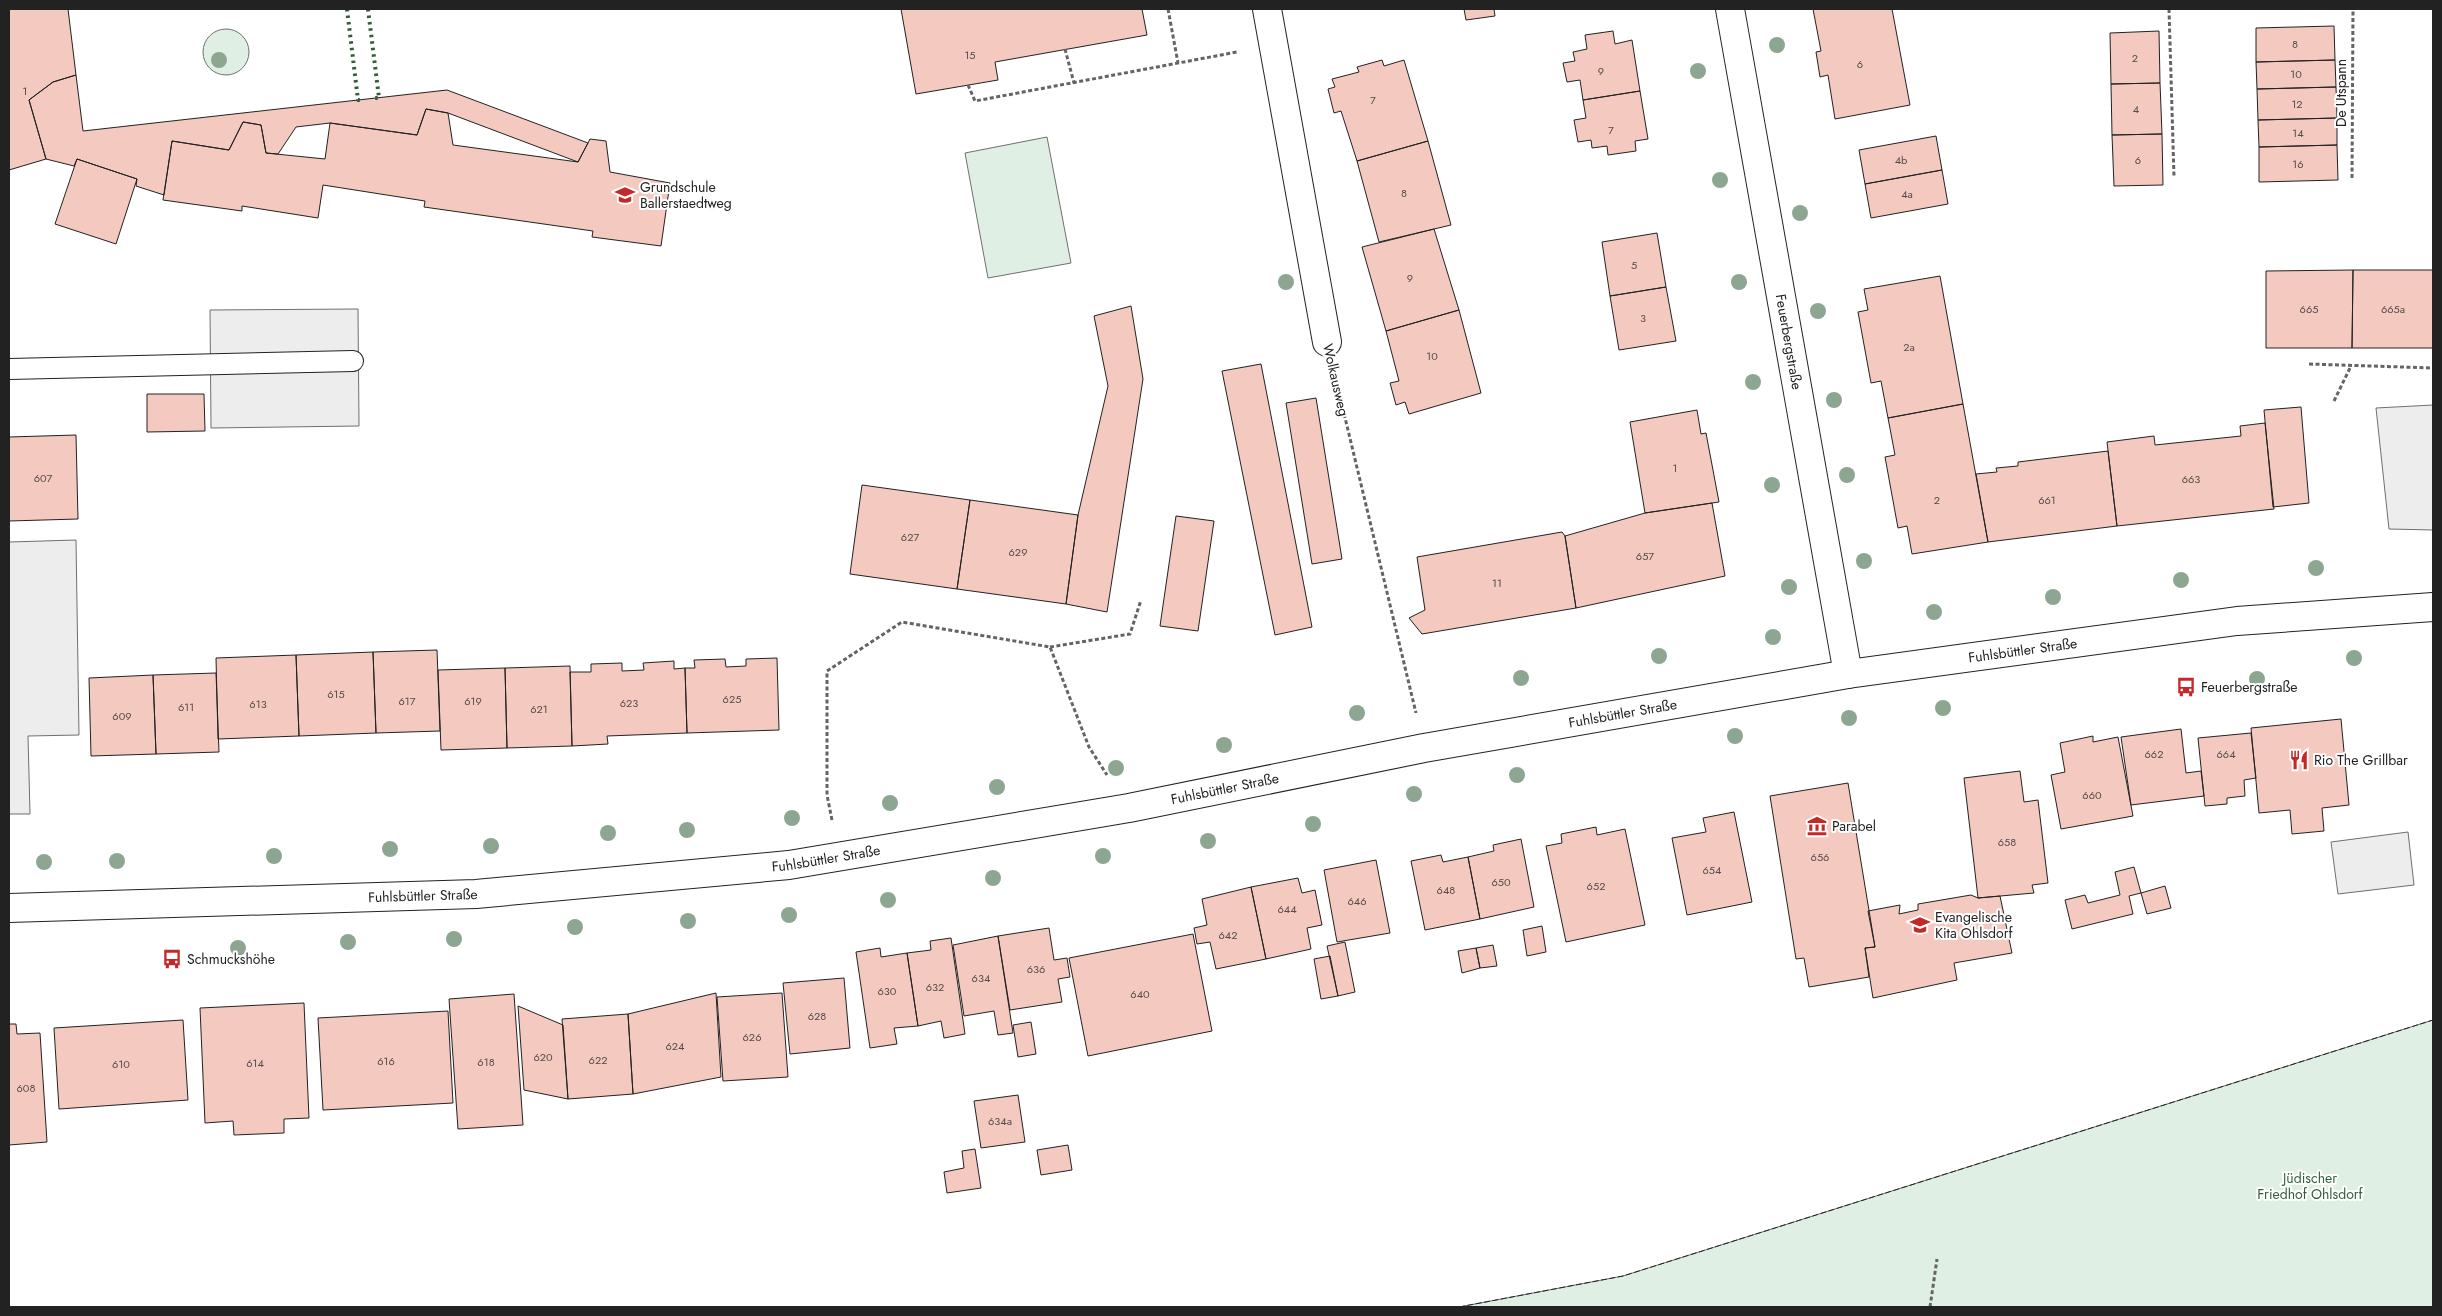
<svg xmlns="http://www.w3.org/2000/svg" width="2442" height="1316" font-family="Jost,sans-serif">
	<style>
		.green { fill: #e0efe3; stroke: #6f6f6f }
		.parking { fill: #ededed; stroke: #6f6f6f }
		.building { fill: #f3c9c0; stroke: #222 }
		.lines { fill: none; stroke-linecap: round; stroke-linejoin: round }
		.service-casing { stroke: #222; stroke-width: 22 }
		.minor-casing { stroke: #222; stroke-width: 30 }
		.secondary-casing { stroke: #222; stroke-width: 30 }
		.path { stroke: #646464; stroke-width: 3; stroke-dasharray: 4 2.5; stroke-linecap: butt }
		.service { stroke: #fff; stroke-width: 20 }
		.minor { stroke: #fff; stroke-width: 28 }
		.secondary { stroke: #fff; stroke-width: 28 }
		.hedge { stroke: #2f5e38; stroke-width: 4; stroke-dasharray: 2.5 4; stroke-linecap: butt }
		.fence { stroke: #222; stroke-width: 1; stroke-dasharray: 6 2.5; stroke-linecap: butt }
		.tree { fill: #8da692 }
		.labels { text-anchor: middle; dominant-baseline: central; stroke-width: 4; stroke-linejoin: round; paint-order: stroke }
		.number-label { font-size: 11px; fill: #564c4a }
		.street-label { font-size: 14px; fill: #222; stroke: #fff }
		.poi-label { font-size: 14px; fill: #222; stroke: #fff; text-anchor: start }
		.park-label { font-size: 14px; fill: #2f5e38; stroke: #fff }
	</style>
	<rect width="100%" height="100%" fill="#fff"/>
	<!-- green -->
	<path class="green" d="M203 52a23 23 0 1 1 46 0a23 23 0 1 1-46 0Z
		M 1047,137 L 1071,263 L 988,278 L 965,153 Z
		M 2433,1020 L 2433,1307 L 1459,1307 L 1623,1276 Z"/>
	<!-- parking -->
	<path class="parking" d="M 358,309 L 359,426 L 211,428 L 210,310 Z
		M 2433,405 L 2433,530 L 2389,529 L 2376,408 Z
		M 76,540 L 79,735 L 28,736 L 30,814 L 9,814 L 9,542 Z
		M 2408,832 L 2414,885 L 2338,894 L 2331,842 Z"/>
	<!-- building -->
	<path class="building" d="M 9,9 L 68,9 L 76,75 L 53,82 L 29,100 L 46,159 L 9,170 Z
		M 901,9 L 1142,9 L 1147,35 L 995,62 L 998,80 L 916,94 Z
		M 1464,9 L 1494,9 L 1495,16 L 1466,20 Z
		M 1813,9 L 1892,9 L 1910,105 L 1835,119 L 1828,75 L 1820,77 L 1816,52 L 1821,51 Z
		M 2334,26 L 2335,60 L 2256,62 L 2256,28 Z
		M 1613,31 L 1615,44 L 1632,40 L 1640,91 L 1583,100 L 1580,80 L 1567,82 L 1563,63 L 1575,61 L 1573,52 L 1587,49 L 1585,35 Z
		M 2159,31 L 2160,83 L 2111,84 L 2110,33 Z
		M 1382,60 L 1384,66 L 1404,60 L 1428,141 L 1357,161 L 1341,111 L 1334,113 L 1328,89 L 1335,87 L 1332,79 L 1359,72 L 1357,67 Z
		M 2335,60 L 2336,87 L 2257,89 L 2256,62 Z
		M 76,75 L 83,131 L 447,90 L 588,143 L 578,162 L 448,113 L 426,109 L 417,135 L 330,123 L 296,127 L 278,154 L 266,153 L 261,125 L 243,122 L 229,150 L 172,141 L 164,195 L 136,186 L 137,179 L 77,159 L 74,166 L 46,159 L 29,100 L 53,82 Z
		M 2160,83 L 2162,134 L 2112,135 L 2111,84 Z
		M 2336,87 L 2337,118 L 2258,120 L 2257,89 Z
		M 1640,91 L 1648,139 L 1635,141 L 1636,151 L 1608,155 L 1607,146 L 1592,148 L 1591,140 L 1578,142 L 1574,120 L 1586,118 L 1583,100 Z
		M 426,109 L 448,113 L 453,145 L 578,162 L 590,139 L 606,141 L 610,172 L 670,183 L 661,246 L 592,237 L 593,231 L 424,207 L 425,201 L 323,185 L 318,218 L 242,206 L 242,211 L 163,200 L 172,141 L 229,150 L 243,122 L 261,125 L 266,153 L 325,159 L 330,123 L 417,135 Z
		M 2337,118 L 2337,145 L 2259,147 L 2258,120 Z
		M 2162,134 L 2163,185 L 2114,186 L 2112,135 Z
		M 1936,136 L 1942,170 L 1865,184 L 1859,150 Z
		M 1428,141 L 1451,225 L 1379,242 L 1357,161 Z
		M 2337,145 L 2338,180 L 2259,182 L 2259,147 Z
		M 77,159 L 137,179 L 116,244 L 55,224 Z
		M 1942,170 L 1948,204 L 1871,218 L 1865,184 Z
		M 1434,229 L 1459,310 L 1386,331 L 1362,247 Z
		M 1657,233 L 1666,287 L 1610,296 L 1602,242 Z
		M 2353,270 L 2352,348 L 2266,348 L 2266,271 Z
		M 2353,270 L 2433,270 L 2433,348 L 2352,348 Z
		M 1940,276 L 1963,404 L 1888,418 L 1881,381 L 1871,383 L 1858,312 L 1868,310 L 1864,289 Z
		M 1666,287 L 1676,341 L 1619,350 L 1610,296 Z
		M 1131,306 L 1143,379 L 1107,612 L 1066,604 L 1078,515 L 1108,386 L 1094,316 Z
		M 1459,310 L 1481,393 L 1409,414 L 1405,402 L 1396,405 L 1390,383 L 1399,381 L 1386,331 Z
		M 1261,364 L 1312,627 L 1275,635 L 1222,371 Z
		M 147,394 L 204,394 L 205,431 L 147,432 Z
		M 1316,398 L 1342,559 L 1312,564 L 1286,403 Z
		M 1963,404 L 1988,542 L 1912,554 L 1907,526 L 1898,528 L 1885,457 L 1895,455 L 1888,418 Z
		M 2301,407 L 2309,503 L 2273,507 L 2264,410 Z
		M 1697,410 L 1701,434 L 1706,433 L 1719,502 L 1645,513 L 1630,422 Z
		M 2265,423 L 2274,509 L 2117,526 L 2107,442 L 2154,436 L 2155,445 L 2241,436 L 2240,426 Z
		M 76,435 L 78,519 L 9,521 L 9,437 Z
		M 2108,451 L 2117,526 L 1988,542 L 1976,474 L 1997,472 L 1996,468 L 2018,466 L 2018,462 Z
		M 862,485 L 970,500 L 957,589 L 850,574 Z
		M 970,500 L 1078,515 L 1066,604 L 957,589 Z
		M 1712,503 L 1725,576 L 1576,608 L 1565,536 L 1645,513 Z
		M 1176,516 L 1214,521 L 1198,631 L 1160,626 Z
		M 1562,532 L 1565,536 L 1576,608 L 1422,634 L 1409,618 L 1425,610 L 1417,557 Z
		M 437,650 L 440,731 L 376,733 L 373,652 Z
		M 373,652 L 376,733 L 299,736 L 296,655 Z
		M 296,655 L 299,736 L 218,739 L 216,658 Z
		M 777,658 L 779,730 L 687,733 L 685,668 L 695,668 L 694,660 L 725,659 L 726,667 L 746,666 L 746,659 Z
		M 674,661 L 674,669 L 685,668 L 687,733 L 607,736 L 608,744 L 572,746 L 570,672 L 591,672 L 591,664 L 622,663 L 622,671 L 644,670 L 643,663 Z
		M 570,666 L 572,746 L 507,748 L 505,668 Z
		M 505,668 L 507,748 L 441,750 L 438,670 Z
		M 216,673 L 219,752 L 156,754 L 153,675 Z
		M 153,675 L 156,754 L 91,756 L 89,678 Z
		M 2341,719 L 2349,805 L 2322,808 L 2324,831 L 2292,834 L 2290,810 L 2259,813 L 2251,728 Z
		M 2181,729 L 2186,773 L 2201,771 L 2204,796 L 2131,805 L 2121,737 Z
		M 2251,733 L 2256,778 L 2244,780 L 2245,796 L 2227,798 L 2227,804 L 2205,806 L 2198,738 Z
		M 2093,736 L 2093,742 L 2118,737 L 2133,816 L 2061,829 L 2051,775 L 2065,772 L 2060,743 Z
		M 2020,771 L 2024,802 L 2038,800 L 2048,883 L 2032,885 L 2034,893 L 1978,898 L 1964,778 Z
		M 1848,783 L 1875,947 L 1865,948 L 1869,977 L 1809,987 L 1804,958 L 1796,959 L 1770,796 Z
		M 1734,812 L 1752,902 L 1687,915 L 1672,838 L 1706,832 L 1703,818 Z
		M 1596,827 L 1597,835 L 1625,829 L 1645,925 L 1566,942 L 1546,846 L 1562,843 L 1561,834 Z
		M 1521,839 L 1534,907 L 1480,919 L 1468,857 L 1494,851 L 1493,845 Z
		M 1441,855 L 1443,862 L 1468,857 L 1480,919 L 1425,930 L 1411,861 Z
		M 1376,860 L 1390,933 L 1337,942 L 1324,870 Z
		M 2134,867 L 2141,893 L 2129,896 L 2133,914 L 2072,929 L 2065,900 L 2085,895 L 2088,903 L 2120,895 L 2115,872 Z
		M 1298,878 L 1302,893 L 1315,890 L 1322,925 L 1307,928 L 1311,949 L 1266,959 L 1251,887 Z
		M 2165,886 L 2171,908 L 2147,914 L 2141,893 Z
		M 1251,887 L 1266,959 L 1216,969 L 1210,942 L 1197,944 L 1194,928 L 1207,925 L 1202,899 Z
		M 1971,895 L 1978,898 L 2000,896 L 2012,953 L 1954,963 L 1957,980 L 1873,998 L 1865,948 L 1875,947 L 1868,911 L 1900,905 L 1899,914 L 1918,910 L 1918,904 Z
		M 1542,926 L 1546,952 L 1527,956 L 1523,930 Z
		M 1049,928 L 1054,960 L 1067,958 L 1070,977 L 1058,979 L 1062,1002 L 1010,1010 L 998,936 Z
		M 1193,934 L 1212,1031 L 1088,1056 L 1069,958 Z
		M 998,936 L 1013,1033 L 998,1035 L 994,1011 L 964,1016 L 953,945 Z
		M 951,938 L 965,1034 L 944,1038 L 941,1021 L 918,1026 L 907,953 L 931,950 L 930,941 Z
		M 1345,942 L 1355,992 L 1338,996 L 1327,946 Z
		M 1493,945 L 1497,966 L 1480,968 L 1476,948 Z
		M 880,948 L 881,957 L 907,953 L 918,1026 L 894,1028 L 897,1044 L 870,1048 L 856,952 Z
		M 1476,948 L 1480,968 L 1462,973 L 1458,951 Z
		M 1330,956 L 1338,996 L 1321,999 L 1314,959 Z
		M 844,978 L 850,1048 L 790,1054 L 783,983 Z
		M 716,993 L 721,1077 L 633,1094 L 628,1014 Z
		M 782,993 L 788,1077 L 723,1081 L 717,997 Z
		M 514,994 L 523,1125 L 458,1129 L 449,999 Z
		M 304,1003 L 309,1118 L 284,1119 L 284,1133 L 234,1135 L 233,1121 L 205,1123 L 200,1008 Z
		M 518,1006 L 563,1025 L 568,1099 L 524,1090 Z
		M 448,1011 L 453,1103 L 323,1110 L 318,1018 Z
		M 628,1014 L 633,1094 L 568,1099 L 562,1019 Z
		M 183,1020 L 188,1100 L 59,1109 L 54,1028 Z
		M 1031,1022 L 1036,1054 L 1018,1057 L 1013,1025 Z
		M 9,1024 L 16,1024 L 17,1034 L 40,1033 L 47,1142 L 9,1145 Z
		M 1018,1095 L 1025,1142 L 981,1148 L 974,1101 Z
		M 1068,1145 L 1072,1170 L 1041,1175 L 1037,1150 Z
		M 975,1149 L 981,1188 L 947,1193 L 944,1172 L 964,1168 L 962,1151 Z"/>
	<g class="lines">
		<defs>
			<path id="service" d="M 9,369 L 353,361"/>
			<g id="minor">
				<path d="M 1267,9 L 1327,342"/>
				<path id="s1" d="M 1730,9 L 1848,674"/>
			</g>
			<g id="secondary">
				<path id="s2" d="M 9,908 L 476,894 L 789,865 L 1129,808 L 1424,748 L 1848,674 L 2237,621 L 2433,607"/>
			</g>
		</defs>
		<!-- service casing -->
		<use href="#service" class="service-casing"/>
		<!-- minor casing -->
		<use href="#minor" class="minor-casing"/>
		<!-- secondary casing -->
		<use href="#secondary" class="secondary-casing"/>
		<!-- path -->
		<path class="path" d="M 1168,9 L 1178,63
			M 2169,9 L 2174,177
			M 1065,49 L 1074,83
			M 968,85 L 975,101 L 1237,52
			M 2352,178 L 2353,9
			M 2309,364 L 2433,368
			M 1335,376 L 1416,713
			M 2334,401 L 2351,366
			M 1050,647 L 1130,634 L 1141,600
			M 832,820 L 827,795 L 827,671 L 902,622 L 1050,647 L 1089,747 L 1107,775
			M 1930,1307 L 1937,1259"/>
		<!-- service -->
		<use href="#service" class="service"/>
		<!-- minor -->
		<use href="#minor" class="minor"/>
		<!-- secondary -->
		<use href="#secondary" class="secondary"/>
		<!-- hedge -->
		<path class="hedge" d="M 347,9 L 358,100 L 361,100
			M 368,9 L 379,98 L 375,98"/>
		<!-- fence -->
		<path class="fence" d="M 1459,1307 L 1623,1276 L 2433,1020"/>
	</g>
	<!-- trees -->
	<g class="tree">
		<circle cx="1777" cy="45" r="8"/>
		<circle cx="219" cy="60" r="8"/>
		<circle cx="1698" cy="71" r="8"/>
		<circle cx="1720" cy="180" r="8"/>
		<circle cx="1800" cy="213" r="8"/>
		<circle cx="1286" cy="282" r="8"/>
		<circle cx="1739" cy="282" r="8"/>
		<circle cx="1818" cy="311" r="8"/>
		<circle cx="1753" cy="382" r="8"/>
		<circle cx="1834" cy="400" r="8"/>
		<circle cx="1847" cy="475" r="8"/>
		<circle cx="1772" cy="485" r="8"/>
		<circle cx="1864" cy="561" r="8"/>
		<circle cx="2316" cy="568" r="8"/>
		<circle cx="2181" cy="580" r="8"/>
		<circle cx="1789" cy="587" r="8"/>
		<circle cx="2053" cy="597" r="8"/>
		<circle cx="1934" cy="612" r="8"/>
		<circle cx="1773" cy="637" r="8"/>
		<circle cx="1659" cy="656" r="8"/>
		<circle cx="2354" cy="658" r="8"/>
		<circle cx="1521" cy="678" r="8"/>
		<circle cx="2257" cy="679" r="8"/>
		<circle cx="1943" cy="708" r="8"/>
		<circle cx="1357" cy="713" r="8"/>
		<circle cx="1849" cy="718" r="8"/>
		<circle cx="1735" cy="736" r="8"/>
		<circle cx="1224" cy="745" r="8"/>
		<circle cx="1116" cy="768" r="8"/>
		<circle cx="1517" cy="775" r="8"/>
		<circle cx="997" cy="787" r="8"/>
		<circle cx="1414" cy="794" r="8"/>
		<circle cx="890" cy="803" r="8"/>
		<circle cx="792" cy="818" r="8"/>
		<circle cx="1313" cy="824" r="8"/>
		<circle cx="687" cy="830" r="8"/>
		<circle cx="608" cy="833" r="8"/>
		<circle cx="1208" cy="841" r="8"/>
		<circle cx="491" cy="846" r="8"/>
		<circle cx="390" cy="849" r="8"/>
		<circle cx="274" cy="856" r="8"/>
		<circle cx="1103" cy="856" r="8"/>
		<circle cx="117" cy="861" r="8"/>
		<circle cx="44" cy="862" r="8"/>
		<circle cx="993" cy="878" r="8"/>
		<circle cx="888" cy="900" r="8"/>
		<circle cx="789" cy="915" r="8"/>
		<circle cx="688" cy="921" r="8"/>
		<circle cx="575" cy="927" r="8"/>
		<circle cx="454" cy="939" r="8"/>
		<circle cx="348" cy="942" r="8"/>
		<circle cx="238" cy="948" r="8"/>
	</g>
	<!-- icons -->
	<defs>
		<symbol id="school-bare" viewBox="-9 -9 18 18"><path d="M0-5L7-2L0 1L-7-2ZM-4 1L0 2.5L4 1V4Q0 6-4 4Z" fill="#c62828" stroke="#fff" stroke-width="2.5" paint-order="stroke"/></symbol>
		<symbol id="bus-bare" viewBox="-9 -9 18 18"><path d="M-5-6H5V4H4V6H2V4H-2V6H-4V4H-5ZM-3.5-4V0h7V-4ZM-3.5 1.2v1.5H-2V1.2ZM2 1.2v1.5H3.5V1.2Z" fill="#c62828" stroke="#fff" stroke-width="2.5" paint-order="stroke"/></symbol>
		<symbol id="restaurant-bare" viewBox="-9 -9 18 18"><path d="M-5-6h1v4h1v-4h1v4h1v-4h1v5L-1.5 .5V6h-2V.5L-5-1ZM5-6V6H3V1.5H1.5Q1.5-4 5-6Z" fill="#c62828" stroke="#fff" stroke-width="2.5" paint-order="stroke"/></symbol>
		<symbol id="museum-bare" viewBox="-9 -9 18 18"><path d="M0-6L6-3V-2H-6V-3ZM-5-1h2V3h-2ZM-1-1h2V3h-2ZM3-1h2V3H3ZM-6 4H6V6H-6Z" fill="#c62828" stroke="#fff" stroke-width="2.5" paint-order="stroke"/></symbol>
	</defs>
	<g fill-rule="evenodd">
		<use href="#school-bare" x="611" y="181" width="28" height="28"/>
		<use href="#bus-bare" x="2172" y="673" width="28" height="28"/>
		<use href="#restaurant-bare" x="2285" y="746" width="28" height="28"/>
		<use href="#museum-bare" x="1803" y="812" width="28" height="28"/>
		<use href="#school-bare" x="1906" y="911" width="28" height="28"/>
		<use href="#bus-bare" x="158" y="945" width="28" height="28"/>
	</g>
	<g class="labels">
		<!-- number labels -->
		<g class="number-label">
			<text x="2295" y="44">8</text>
			<text x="970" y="55">15</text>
			<text x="2135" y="58">2</text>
			<text x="1860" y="64">6</text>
			<text x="1601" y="71">9</text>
			<text x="2296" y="74">10</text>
			<text x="25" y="91">1</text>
			<text x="1373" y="100">7</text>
			<text x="2297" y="104">12</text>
			<text x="2136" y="109">4</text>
			<text x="1611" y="130">7</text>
			<text x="2298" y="133">14</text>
			<text x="1901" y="160">4b</text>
			<text x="2138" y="160">6</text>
			<text x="2298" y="164">16</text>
			<text x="1404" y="193">8</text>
			<text x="1907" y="194">4a</text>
			<text x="1634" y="265">5</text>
			<text x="1410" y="278">9</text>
			<text x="2309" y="309">665</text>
			<text x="2393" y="309">665a</text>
			<text x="1643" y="318">3</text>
			<text x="1909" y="347">2a</text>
			<text x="1432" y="356">10</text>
			<text x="1675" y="468">1</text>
			<text x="43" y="478">607</text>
			<text x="2191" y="479">663</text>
			<text x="1937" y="500">2</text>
			<text x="2047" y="500">661</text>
			<text x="910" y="537">627</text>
			<text x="1018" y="552">629</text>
			<text x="1645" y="556">657</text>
			<text x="1497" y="583">11</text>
			<text x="336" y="694">615</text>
			<text x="732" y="699">625</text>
			<text x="407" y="701">617</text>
			<text x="473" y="701">619</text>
			<text x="629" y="703">623</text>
			<text x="258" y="704">613</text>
			<text x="186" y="707">611</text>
			<text x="539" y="709">621</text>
			<text x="122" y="716">609</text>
			<text x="2154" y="754">662</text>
			<text x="2226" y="754">664</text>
			<text x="2092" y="795">660</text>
			<text x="2007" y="842">658</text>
			<text x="1820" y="857">656</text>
			<text x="1712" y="870">654</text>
			<text x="1501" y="882">650</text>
			<text x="1596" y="886">652</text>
			<text x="1446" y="890">648</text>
			<text x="1357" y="901">646</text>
			<text x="1287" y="909">644</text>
			<text x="1228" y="935">642</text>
			<text x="1036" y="969">636</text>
			<text x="981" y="978">634</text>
			<text x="935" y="987">632</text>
			<text x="887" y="991">630</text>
			<text x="1140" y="994">640</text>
			<text x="817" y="1016">628</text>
			<text x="752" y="1037">626</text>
			<text x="675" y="1046">624</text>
			<text x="543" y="1057">620</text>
			<text x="598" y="1060">622</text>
			<text x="386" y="1061">616</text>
			<text x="486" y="1062">618</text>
			<text x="255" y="1063">614</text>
			<text x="121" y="1064">610</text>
			<text x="26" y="1088">608</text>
			<text x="1000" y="1121">634a</text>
		</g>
		<!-- street labels -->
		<g class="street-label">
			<text transform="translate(2341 93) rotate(-90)">De Utspann</text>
			<text stroke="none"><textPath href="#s1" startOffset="338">Feuerbergstraße</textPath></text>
			<text transform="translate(1336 380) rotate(77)">Wolkausweg</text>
			<text stroke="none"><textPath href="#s2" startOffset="2034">Fuhlsbüttler Straße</textPath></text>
			<text stroke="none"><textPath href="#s2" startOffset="1629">Fuhlsbüttler Straße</textPath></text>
			<text stroke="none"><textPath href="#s2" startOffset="1224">Fuhlsbüttler Straße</textPath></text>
			<text stroke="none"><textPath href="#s2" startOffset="819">Fuhlsbüttler Straße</textPath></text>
			<text stroke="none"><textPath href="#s2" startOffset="414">Fuhlsbüttler Straße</textPath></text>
		</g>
		<!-- poi labels -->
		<g class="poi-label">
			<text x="640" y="187">Grundschule<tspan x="640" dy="16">Ballerstaedtweg</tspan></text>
			<text x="2201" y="687">Feuerbergstraße</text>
			<text x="2314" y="760">Rio The Grillbar</text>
			<text x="1832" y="826">Parabel</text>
			<text x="1935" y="917">Evangelische<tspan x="1935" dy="16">Kita Ohlsdorf</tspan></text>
			<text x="187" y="959">Schmuckshöhe</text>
		</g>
		<!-- park labels -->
		<g class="park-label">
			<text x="2310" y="1178">Jüdischer<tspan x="2310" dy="16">Friedhof Ohlsdorf</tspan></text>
		</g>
	</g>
	<!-- border -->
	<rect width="2442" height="1316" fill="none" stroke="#222222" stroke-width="20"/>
</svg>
